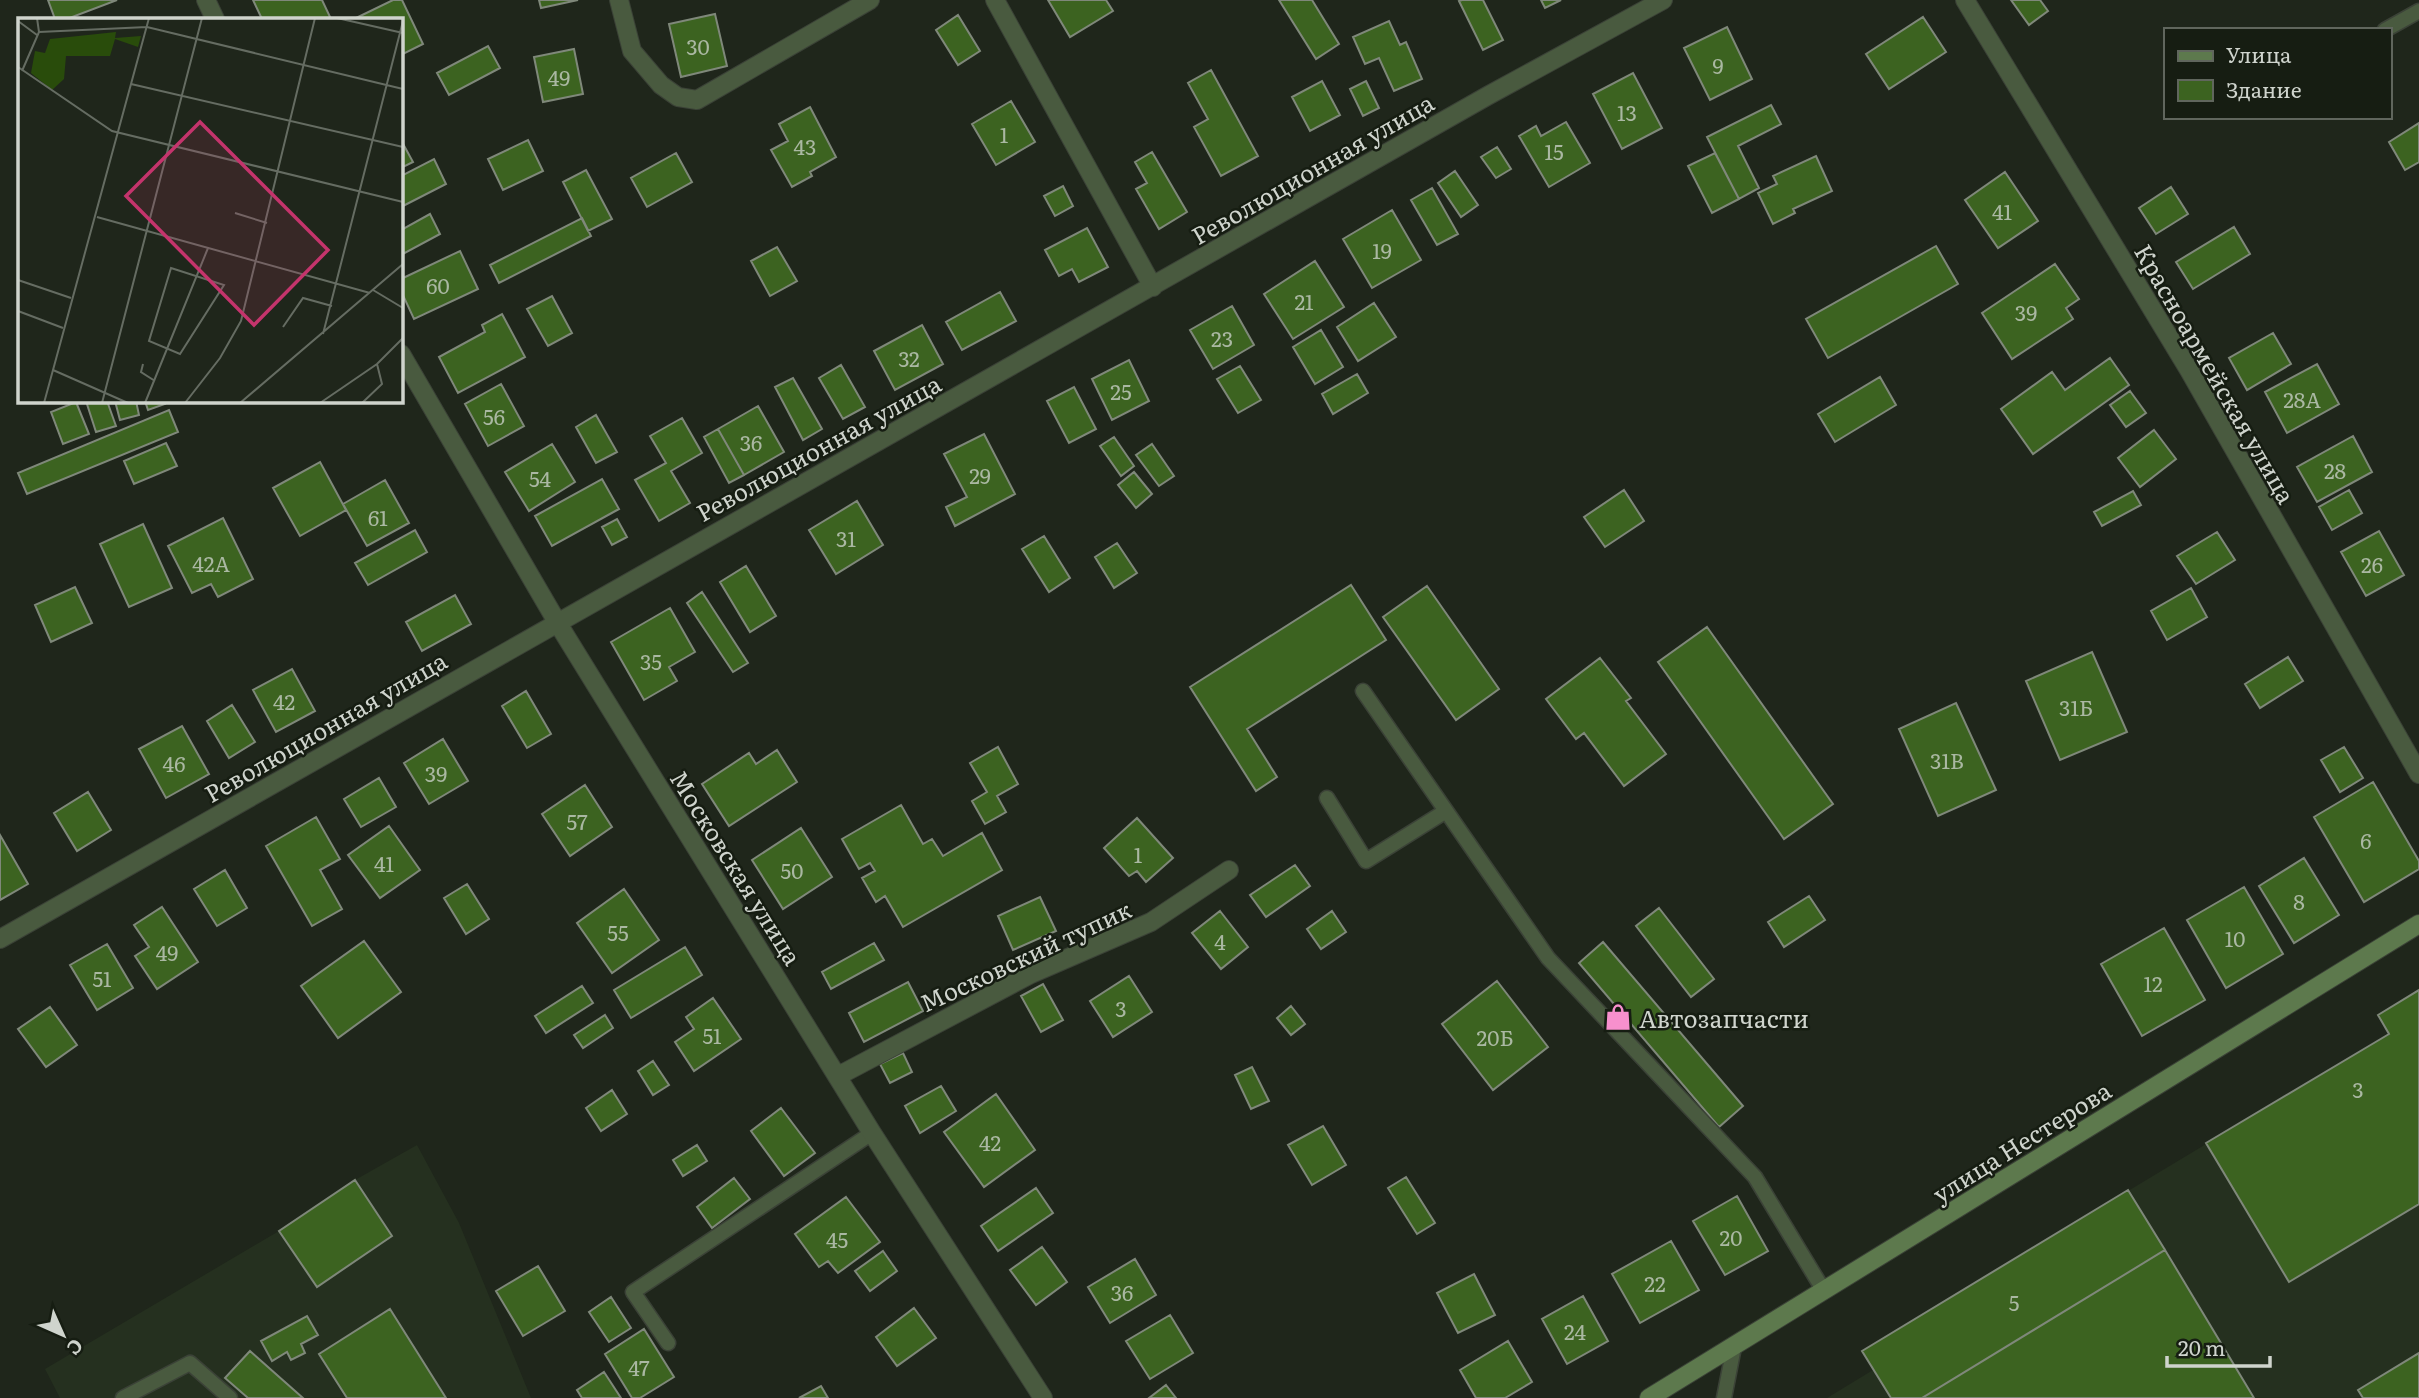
<svg xmlns="http://www.w3.org/2000/svg" width="2419" height="1398" font-family="Literata,serif">
	<style>
		.built { fill: #25301f }
		.building { fill: #3c6320; stroke: #7f887a; stroke-width: 2 }
		.lines { fill: none; stroke-linecap: round; stroke-linejoin: round }
		.lane-casing { stroke: #3b4237; stroke-width: 17 }
		.street-casing { stroke: #3b4237; stroke-width: 20 }
		.secondary-casing { stroke: #3b4237; stroke-width: 20 }
		.lane { stroke: #495a3f; stroke-width: 14 }
		.street { stroke: #495a3f; stroke-width: 18 }
		.secondary { stroke: #5d794d; stroke-width: 18 }
		.labels { text-anchor: middle; dominant-baseline: central; stroke-width: 5; stroke-linejoin: round; paint-order: stroke }
		.number-label { font-size: 21px; fill: #aab8a2 }
		.street-label { font-size: 24px; fill: #cfd4cd; stroke: #161d12 }
		.poi-label { font-size: 24px; fill: #cfd4cd; stroke: #161d12; text-anchor: start }
		.inset-road { fill: none; stroke: #656c62; stroke-width: 2 }
		.view { fill: #c4346c; fill-opacity: 0.15; stroke: #c4346c; stroke-width: 3.5 }
		.inset-edge { fill: none; stroke: #cfd4cd; stroke-width: 3.5 }
	</style>
	<rect width="100%" height="100%" fill="#1f261b"/>
	<!-- built -->
	<path class="built" d="M 2419,990 L 2419,1398 L 1827,1398 L 1873,1370 L 1862,1351 L 2389,1034 L 2378,1015 Z
		M 417,1145 L 459,1223 L 531,1398 L 60,1398 L 45,1369 L 279,1231 L 355,1180 Z"/>
	<!-- building -->
	<path class="building" d="M 48,0 L 117,0 L 67,19 L 55,19 Z
		M 253,0 L 322,0 L 331,19 L 262,19 Z
		M 393,0 L 402,0 L 423,44 L 401,55 L 401,19 L 354,19 Z
		M 539,0 L 578,0 L 541,8 Z
		M 1048,0 L 1106,0 L 1113,11 L 1070,37 Z
		M 1279,0 L 1312,0 L 1339,44 L 1316,59 Z
		M 1462,0 L 1483,0 L 1503,40 L 1483,50 L 1459,1 Z
		M 1541,0 L 1561,0 L 1545,8 Z
		M 2011,0 L 2040,0 L 2048,11 L 2029,25 Z
		M 715,14 L 727,66 L 681,77 L 669,24 Z
		M 958,15 L 980,51 L 958,65 L 936,30 Z
		M 1923,17 L 1946,52 L 1889,89 L 1866,54 Z
		M 1389,21 L 1400,45 L 1406,42 L 1422,79 L 1394,91 L 1379,58 L 1365,64 L 1353,37 Z
		M 1727,27 L 1752,79 L 1710,100 L 1684,48 Z
		M 488,46 L 500,68 L 449,95 L 437,73 Z
		M 574,49 L 583,94 L 543,102 L 534,57 Z
		M 1211,70 L 1258,156 L 1221,176 L 1194,127 L 1208,119 L 1188,83 Z
		M 1633,73 L 1662,128 L 1622,149 L 1593,94 Z
		M 1322,81 L 1340,115 L 1310,131 L 1292,97 Z
		M 1366,81 L 1379,108 L 1363,116 L 1350,89 Z
		M 1011,101 L 1035,142 L 996,165 L 972,124 Z
		M 1771,105 L 1781,124 L 1738,146 L 1759,188 L 1739,199 L 1707,137 Z
		M 810,107 L 836,157 L 810,172 L 812,176 L 792,187 L 771,150 L 788,141 L 779,124 Z
		M 1566,122 L 1590,163 L 1549,187 L 1519,136 L 1536,126 L 1541,136 Z
		M 2419,123 L 2419,162 L 2405,170 L 2389,142 Z
		M 401,140 L 413,162 L 401,168 Z
		M 528,140 L 543,171 L 503,190 L 488,159 Z
		M 1497,147 L 1511,169 L 1496,178 L 1481,157 Z
		M 1152,152 L 1187,212 L 1159,229 L 1136,189 L 1147,183 L 1135,162 Z
		M 676,153 L 692,182 L 647,207 L 631,178 Z
		M 1715,153 L 1739,199 L 1712,213 L 1688,166 Z
		M 1816,156 L 1832,191 L 1793,209 L 1795,213 L 1773,224 L 1758,193 L 1777,184 L 1773,176 Z
		M 434,159 L 446,184 L 401,207 L 401,176 Z
		M 586,170 L 612,219 L 588,231 L 563,182 Z
		M 1455,171 L 1478,205 L 1461,217 L 1438,183 Z
		M 2005,172 L 2038,221 L 1998,248 L 1965,200 Z
		M 1063,186 L 1073,206 L 1055,216 L 1044,196 Z
		M 2171,187 L 2188,214 L 2156,234 L 2139,208 Z
		M 1432,188 L 1458,234 L 1437,245 L 1411,200 Z
		M 1392,210 L 1421,260 L 1372,288 L 1343,239 Z
		M 430,214 L 440,234 L 401,255 L 401,230 Z
		M 582,218 L 591,236 L 499,283 L 490,265 Z
		M 2234,227 L 2250,254 L 2193,289 L 2176,262 Z
		M 1087,228 L 1108,267 L 1079,282 L 1072,269 L 1059,276 L 1045,250 Z
		M 1936,246 L 1958,284 L 1828,358 L 1806,319 Z
		M 777,247 L 797,281 L 770,296 L 751,261 Z
		M 460,251 L 478,289 L 414,319 L 401,291 L 401,279 Z
		M 1315,261 L 1344,307 L 1293,339 L 1264,294 Z
		M 2055,264 L 2079,299 L 2066,308 L 2073,319 L 2012,359 L 1982,313 Z
		M 1000,292 L 1016,321 L 962,350 L 946,322 Z
		M 552,296 L 572,333 L 548,346 L 527,309 Z
		M 1374,303 L 1396,337 L 1358,361 L 1337,327 Z
		M 1232,306 L 1254,345 L 1213,369 L 1190,330 Z
		M 502,314 L 525,357 L 458,393 L 439,357 L 485,332 L 482,325 Z
		M 922,325 L 943,364 L 895,390 L 874,351 Z
		M 1321,330 L 1343,367 L 1315,384 L 1293,347 Z
		M 2273,333 L 2291,364 L 2247,390 L 2229,358 Z
		M 2110,358 L 2129,385 L 2033,454 L 2001,409 L 2052,372 L 2065,390 Z
		M 1129,360 L 1149,401 L 1112,420 L 1092,379 Z
		M 2317,364 L 2339,404 L 2287,433 L 2265,392 Z
		M 841,365 L 865,407 L 843,419 L 819,378 Z
		M 1240,366 L 1261,400 L 1238,413 L 1217,379 Z
		M 1357,374 L 1368,393 L 1333,414 L 1322,394 Z
		M 1880,377 L 1896,405 L 1835,442 L 1818,414 Z
		M 793,378 L 822,429 L 803,440 L 775,387 Z
		M 501,384 L 524,426 L 488,446 L 465,404 Z
		M 1074,387 L 1096,429 L 1069,443 L 1047,401 Z
		M 2130,391 L 2146,413 L 2126,427 L 2110,405 Z
		M 86,401 L 107,401 L 116,426 L 96,432 Z
		M 115,401 L 136,401 L 139,415 L 120,420 Z
		M 145,401 L 164,401 L 165,404 L 148,410 Z
		M 76,402 L 89,434 L 63,444 L 51,412 Z
		M 758,406 L 784,452 L 744,475 L 718,429 Z
		M 169,410 L 178,432 L 27,494 L 18,473 Z
		M 596,415 L 617,452 L 596,463 L 576,427 Z
		M 682,418 L 702,453 L 671,471 L 690,503 L 659,521 L 635,480 L 666,463 L 650,436 Z
		M 718,429 L 744,475 L 729,483 L 704,437 Z
		M 2154,430 L 2176,459 L 2140,487 L 2118,458 Z
		M 984,434 L 1015,494 L 955,526 L 946,507 L 967,497 L 944,454 Z
		M 2353,436 L 2372,472 L 2317,502 L 2297,467 Z
		M 1114,437 L 1134,466 L 1121,476 L 1100,446 Z
		M 166,443 L 177,466 L 134,484 L 124,461 Z
		M 552,444 L 575,482 L 529,511 L 505,472 Z
		M 1152,444 L 1174,476 L 1159,486 L 1136,455 Z
		M 320,462 L 346,510 L 300,536 L 273,488 Z
		M 1134,472 L 1152,494 L 1136,508 L 1118,485 Z
		M 602,479 L 619,509 L 552,546 L 535,516 Z
		M 385,480 L 409,523 L 367,546 L 343,504 Z
		M 1624,490 L 1644,521 L 1605,547 L 1584,517 Z
		M 2349,490 L 2362,513 L 2332,530 L 2319,507 Z
		M 2133,491 L 2141,505 L 2102,526 L 2094,512 Z
		M 857,501 L 883,545 L 836,574 L 809,530 Z
		M 223,518 L 253,579 L 218,597 L 211,584 L 192,593 L 168,546 Z
		M 617,519 L 627,537 L 612,545 L 602,527 Z
		M 143,524 L 172,588 L 129,607 L 100,544 Z
		M 415,530 L 427,552 L 368,585 L 355,563 Z
		M 2379,531 L 2404,575 L 2366,596 L 2341,552 Z
		M 2217,532 L 2235,560 L 2196,584 L 2177,556 Z
		M 1044,536 L 1070,578 L 1049,592 L 1022,549 Z
		M 1117,543 L 1137,573 L 1114,588 L 1095,557 Z
		M 746,566 L 776,616 L 750,632 L 720,582 Z
		M 1351,585 L 1386,640 L 1247,729 L 1277,777 L 1256,791 L 1190,687 Z
		M 1427,586 L 1499,689 L 1456,720 L 1383,617 Z
		M 75,587 L 92,623 L 51,642 L 35,605 Z
		M 2191,588 L 2207,617 L 2167,640 L 2151,611 Z
		M 702,592 L 748,663 L 733,672 L 687,603 Z
		M 455,595 L 471,624 L 422,651 L 406,622 Z
		M 670,608 L 695,652 L 669,667 L 677,681 L 644,700 L 611,642 Z
		M 1707,627 L 1833,804 L 1784,839 L 1658,662 Z
		M 2092,652 L 2127,732 L 2060,760 L 2026,681 Z
		M 2288,657 L 2303,681 L 2260,708 L 2245,684 Z
		M 1600,658 L 1631,698 L 1626,701 L 1666,754 L 1624,786 L 1584,733 L 1576,739 L 1546,699 Z
		M 292,669 L 315,711 L 276,732 L 253,690 Z
		M 526,691 L 551,734 L 527,748 L 502,706 Z
		M 1956,703 L 1996,790 L 1938,816 L 1899,729 Z
		M 232,705 L 255,742 L 229,758 L 207,721 Z
		M 182,726 L 209,774 L 166,798 L 139,749 Z
		M 443,739 L 468,781 L 429,804 L 404,763 Z
		M 998,747 L 1018,784 L 997,796 L 1006,812 L 985,824 L 972,801 L 987,792 L 970,763 Z
		M 2344,747 L 2363,778 L 2340,792 L 2321,760 Z
		M 777,750 L 797,782 L 729,826 L 702,784 L 749,753 L 756,764 Z
		M 379,778 L 396,807 L 361,827 L 344,799 Z
		M 2373,782 L 2419,861 L 2419,869 L 2364,902 L 2314,817 Z
		M 585,785 L 612,827 L 570,856 L 542,814 Z
		M 88,792 L 111,830 L 77,851 L 54,813 Z
		M 901,805 L 923,844 L 932,839 L 943,856 L 982,833 L 1002,870 L 903,927 L 885,896 L 876,902 L 862,878 L 875,871 L 870,863 L 859,869 L 842,839 Z
		M 316,817 L 340,859 L 320,870 L 342,909 L 312,926 L 266,846 Z
		M 1137,818 L 1173,858 L 1146,882 L 1137,871 L 1129,876 L 1104,848 Z
		M 389,826 L 420,870 L 380,898 L 348,855 Z
		M 801,828 L 832,877 L 783,909 L 752,860 Z
		M 0,835 L 28,884 L 0,900 Z
		M 2304,858 L 2339,915 L 2294,943 L 2259,886 Z
		M 1295,865 L 1310,886 L 1266,917 L 1250,895 Z
		M 225,870 L 247,908 L 217,926 L 194,889 Z
		M 467,884 L 489,919 L 466,934 L 444,898 Z
		M 2244,887 L 2283,954 L 2226,988 L 2187,920 Z
		M 624,889 L 659,940 L 612,973 L 577,923 Z
		M 1809,896 L 1825,920 L 1784,947 L 1768,922 Z
		M 1040,897 L 1056,931 L 1013,950 L 998,916 Z
		M 162,907 L 198,962 L 157,989 L 135,956 L 149,947 L 134,925 Z
		M 1659,908 L 1714,979 L 1691,997 L 1636,926 Z
		M 1220,911 L 1248,947 L 1221,969 L 1192,933 Z
		M 1332,911 L 1346,932 L 1321,949 L 1307,929 Z
		M 2164,928 L 2205,1000 L 2142,1036 L 2101,964 Z
		M 364,941 L 401,992 L 338,1038 L 301,986 Z
		M 1603,942 L 1743,1106 L 1719,1127 L 1579,963 Z
		M 874,943 L 884,960 L 831,989 L 822,972 Z
		M 107,944 L 133,988 L 97,1010 L 70,965 Z
		M 685,947 L 702,975 L 631,1018 L 614,990 Z
		M 1129,976 L 1152,1012 L 1113,1037 L 1090,1001 Z
		M 1497,981 L 1548,1047 L 1493,1090 L 1442,1024 Z
		M 908,982 L 923,1011 L 864,1042 L 849,1013 Z
		M 1043,984 L 1063,1020 L 1041,1032 L 1021,996 Z
		M 582,986 L 593,1003 L 546,1033 L 535,1016 Z
		M 2419,990 L 2419,1204 L 2289,1282 L 2206,1143 L 2389,1034 L 2378,1015 Z
		M 713,998 L 741,1039 L 694,1071 L 675,1042 L 694,1029 L 686,1017 Z
		M 1291,1006 L 1305,1024 L 1291,1035 L 1277,1018 Z
		M 50,1007 L 77,1045 L 46,1067 L 18,1029 Z
		M 605,1015 L 613,1028 L 583,1048 L 574,1035 Z
		M 903,1053 L 912,1072 L 890,1083 L 880,1064 Z
		M 653,1061 L 669,1085 L 653,1095 L 638,1071 Z
		M 1252,1067 L 1269,1101 L 1251,1109 L 1235,1075 Z
		M 941,1086 L 956,1111 L 920,1133 L 905,1106 Z
		M 612,1090 L 627,1114 L 601,1131 L 586,1108 Z
		M 996,1094 L 1035,1150 L 984,1187 L 944,1132 Z
		M 781,1108 L 815,1153 L 784,1176 L 751,1131 Z
		M 1323,1126 L 1346,1165 L 1312,1185 L 1288,1145 Z
		M 697,1145 L 707,1161 L 683,1176 L 673,1160 Z
		M 1406,1177 L 1435,1223 L 1417,1234 L 1388,1188 Z
		M 734,1178 L 750,1199 L 712,1228 L 697,1207 Z
		M 355,1180 L 392,1236 L 317,1287 L 279,1231 Z
		M 1036,1188 L 1053,1213 L 998,1251 L 981,1226 Z
		M 2128,1190 L 2165,1250 L 1922,1398 L 1891,1398 L 1862,1351 Z
		M 1737,1196 L 1768,1251 L 1725,1275 L 1693,1221 Z
		M 846,1197 L 880,1242 L 838,1273 L 828,1261 L 819,1267 L 795,1234 Z
		M 1671,1241 L 1699,1290 L 1640,1323 L 1612,1274 Z
		M 1042,1247 L 1067,1282 L 1036,1305 L 1010,1270 Z
		M 2165,1250 L 2254,1398 L 1922,1398 Z
		M 883,1251 L 897,1271 L 870,1291 L 855,1271 Z
		M 1135,1259 L 1156,1295 L 1110,1323 L 1088,1287 Z
		M 538,1266 L 565,1311 L 523,1336 L 496,1291 Z
		M 1474,1274 L 1495,1315 L 1458,1333 L 1437,1293 Z
		M 1583,1296 L 1608,1341 L 1567,1364 L 1542,1319 Z
		M 611,1297 L 631,1328 L 609,1342 L 589,1312 Z
		M 914,1308 L 936,1338 L 897,1366 L 876,1337 Z
		M 390,1309 L 446,1398 L 347,1398 L 319,1354 Z
		M 1170,1315 L 1193,1353 L 1150,1379 L 1126,1341 Z
		M 307,1316 L 318,1335 L 301,1344 L 305,1353 L 291,1360 L 287,1352 L 272,1361 L 261,1341 Z
		M 644,1329 L 674,1377 L 640,1398 L 632,1398 L 605,1354 Z
		M 1508,1341 L 1532,1382 L 1505,1398 L 1476,1398 L 1460,1370 Z
		M 250,1351 L 303,1398 L 248,1398 L 225,1378 Z
		M 2419,1353 L 2419,1398 L 2363,1398 L 2358,1390 Z
		M 604,1372 L 621,1398 L 582,1398 L 577,1390 Z
		M 1166,1385 L 1176,1398 L 1149,1398 Z
		M 821,1386 L 828,1398 L 799,1398 Z"/>
	<g class="lines">
		<defs>
			<path id="lane" d="M 2385,30 L 2419,11
				M 1363,691 L 1548,958 L 1755,1177 L 1824,1291
				M 1327,798 L 1366,861 L 1446,811
				M 668,1343 L 633,1292 L 872,1133
				M 123,1398 L 190,1363 L 230,1398
				M 1724,1398 L 1734,1347"/>
			<path id="street" d="M 206,0 L 215,19
				M 619,0 L 632,51 L 661,85 L 678,97 L 697,100 L 870,0
				M 995,0 L 1153,287
				M 1965,0 L 2189,370 L 2419,774
				M 401,354 L 557,622 L 872,1133 L 1043,1398
				M 0,939 L 1489,95 L 1663,0
				M 838,1076 L 1031,974 L 1151,922 L 1229,870"/>
			<path id="secondary" d="M 1649,1398 L 2419,924"/>
		</defs>
		<!-- lane casing -->
		<use href="#lane" class="lane-casing"/>
		<!-- street casing -->
		<use href="#street" class="street-casing"/>
		<!-- secondary casing -->
		<use href="#secondary" class="secondary-casing"/>
		<!-- lane -->
		<use href="#lane" class="lane"/>
		<!-- street -->
		<use href="#street" class="street"/>
		<!-- secondary -->
		<use href="#secondary" class="secondary"/>
	</g>
	<!-- icons -->
	<defs>
		<symbol id="shop-bare" viewBox="-9 -9 18 18"><path d="M-5-2.5h2.3a2.7 3.5 0 0 1 5.4 0H5L5.5 6h-11ZM-1.5-2.5h3a1.5 2.3 0 0 0-3 0Z" fill="#f790cd" stroke="#161d12" stroke-width="2.5" paint-order="stroke"/></symbol>
	</defs>
	<g fill-rule="evenodd">
		<use href="#shop-bare" x="1599" y="998" width="38" height="38"/>
	</g>
	<g class="labels">
		<!-- number labels -->
		<g class="number-label">
			<text x="698" y="45">30</text>
			<text x="1718" y="64">9</text>
			<text x="559" y="76">49</text>
			<text x="1627" y="111">13</text>
			<text x="1004" y="133">1</text>
			<text x="805" y="145">43</text>
			<text x="1554" y="150">15</text>
			<text x="2002" y="210">41</text>
			<text x="1382" y="249">19</text>
			<text x="438" y="284">60</text>
			<text x="1304" y="300">21</text>
			<text x="2026" y="311">39</text>
			<text x="1222" y="337">23</text>
			<text x="909" y="357">32</text>
			<text x="1121" y="390">25</text>
			<text x="2302" y="398">28А</text>
			<text x="494" y="415">56</text>
			<text x="751" y="441">36</text>
			<text x="2335" y="469">28</text>
			<text x="980" y="474">29</text>
			<text x="540" y="477">54</text>
			<text x="378" y="516">61</text>
			<text x="846" y="537">31</text>
			<text x="211" y="562">42А</text>
			<text x="2372" y="563">26</text>
			<text x="651" y="660">35</text>
			<text x="284" y="700">42</text>
			<text x="2076" y="706">31Б</text>
			<text x="1947" y="759">31В</text>
			<text x="174" y="762">46</text>
			<text x="436" y="772">39</text>
			<text x="577" y="820">57</text>
			<text x="2366" y="839">6</text>
			<text x="1138" y="853">1</text>
			<text x="384" y="862">41</text>
			<text x="792" y="869">50</text>
			<text x="2299" y="900">8</text>
			<text x="618" y="931">55</text>
			<text x="2235" y="937">10</text>
			<text x="1220" y="940">4</text>
			<text x="167" y="951">49</text>
			<text x="102" y="977">51</text>
			<text x="2153" y="982">12</text>
			<text x="1121" y="1007">3</text>
			<text x="712" y="1034">51</text>
			<text x="1495" y="1036">20Б</text>
			<text x="2358" y="1088">3</text>
			<text x="990" y="1141">42</text>
			<text x="1731" y="1236">20</text>
			<text x="837" y="1238">45</text>
			<text x="1655" y="1282">22</text>
			<text x="1122" y="1291">36</text>
			<text x="2014" y="1301">5</text>
			<text x="1575" y="1330">24</text>
			<text x="639" y="1366">47</text>
		</g>
		<!-- street labels -->
		<g class="street-label">
			<text transform="translate(1312 168) rotate(-30)">Революционная улица</text>
			<text transform="translate(2216 373) rotate(60)">Красноармейская улица</text>
			<text transform="translate(818 447) rotate(-29)">Революционная улица</text>
			<text transform="translate(325 726) rotate(-30)">Революционная улица</text>
			<text transform="translate(737 867) rotate(58)">Московская улица</text>
			<text transform="translate(1025 955) rotate(-25)">Московский тупик</text>
			<text transform="translate(2021 1141) rotate(-32)">улица Нестерова</text>
		</g>
		<!-- poi labels -->
		<g class="poi-label">
			<text x="1639" y="1017">Автозапчасти</text>
		</g>
	</g>
	<!-- overview -->
	<g transform="translate(18 18)">
		<rect width="385" height="385" fill="#1f261b"/>
		<path d="M 98,14 L 97,20 L 123,18 L 120,29 L 97,21 L 92,38 L 48,38 L 46,61 L 34,72 L 13,55 L 17,33 L 27,35 L 32,21 Z" fill="#294c0b"/>
		<path class="inset-road" d="M 319,0 L 385,15M 0,3 L 19,17M 21,14 L 129,9 L 385,71M 0,49 L 94,113 L 385,184M 4,53 L 21,14 L 19,0M 113,66 L 385,129M 217,195 L 249,205M 79,199 L 352,275M 153,250 L 206,267 L 162,336 L 131,323 ZM 0,262 L 53,280M 355,272 L 385,290M 0,293 L 45,310M 265,309 L 285,280 L 314,288M 305,316 L 385,3M 125,346 L 123,354 L 137,363M 35,352 L 110,385M 26,385 L 131,0M 84,385 L 184,0M 127,385 L 190,230M 167,385 L 202,340 L 223,303 L 297,0M 222,385 L 385,246M 302,385 L 359,346 L 385,320M 344,385 L 364,366 L 359,346"/>
		<path class="view" d="M 182,104 L 310,232 L 236,307 L 108,178 Z"/>
		<rect width="385" height="385" class="inset-edge"/>
	</g>
	<!-- legend -->
	<rect x="2164" y="28" width="228" height="91" fill="#161d12" stroke="#60665d" stroke-width="2"/>
	<rect x="2178" y="51" width="35" height="10" fill="#5d794d" stroke="#60665d" stroke-width="2"/>
	<text x="2226" y="63" font-size="21" fill="#cfd4cd">Улица</text>
	<rect x="2178" y="80" width="35" height="21" fill="#3c6320" stroke="#60665d" stroke-width="2"/>
	<text x="2226" y="98" font-size="21" fill="#cfd4cd">Здание</text>
	<!-- north arrow -->
	<g transform="translate(63 1335) rotate(135)" stroke="#161d12" stroke-width="5" paint-order="stroke">
	<path d="M0-5L12 26L0 18L-12 26Z" fill="#cfd4cd"/>
	<text y="-10" font-size="19" font-weight="bold" text-anchor="middle" fill="#cfd4cd">С</text>
	</g>
	<!-- scale -->
	<path d="M2167 1356v10h103v-10" fill="none" stroke="#cfd4cd" stroke-width="3.5"/>
	<text x="2178" y="1356" font-size="21" fill="#cfd4cd" stroke="#161d12" stroke-width="5" paint-order="stroke">20 m</text>
</svg>
